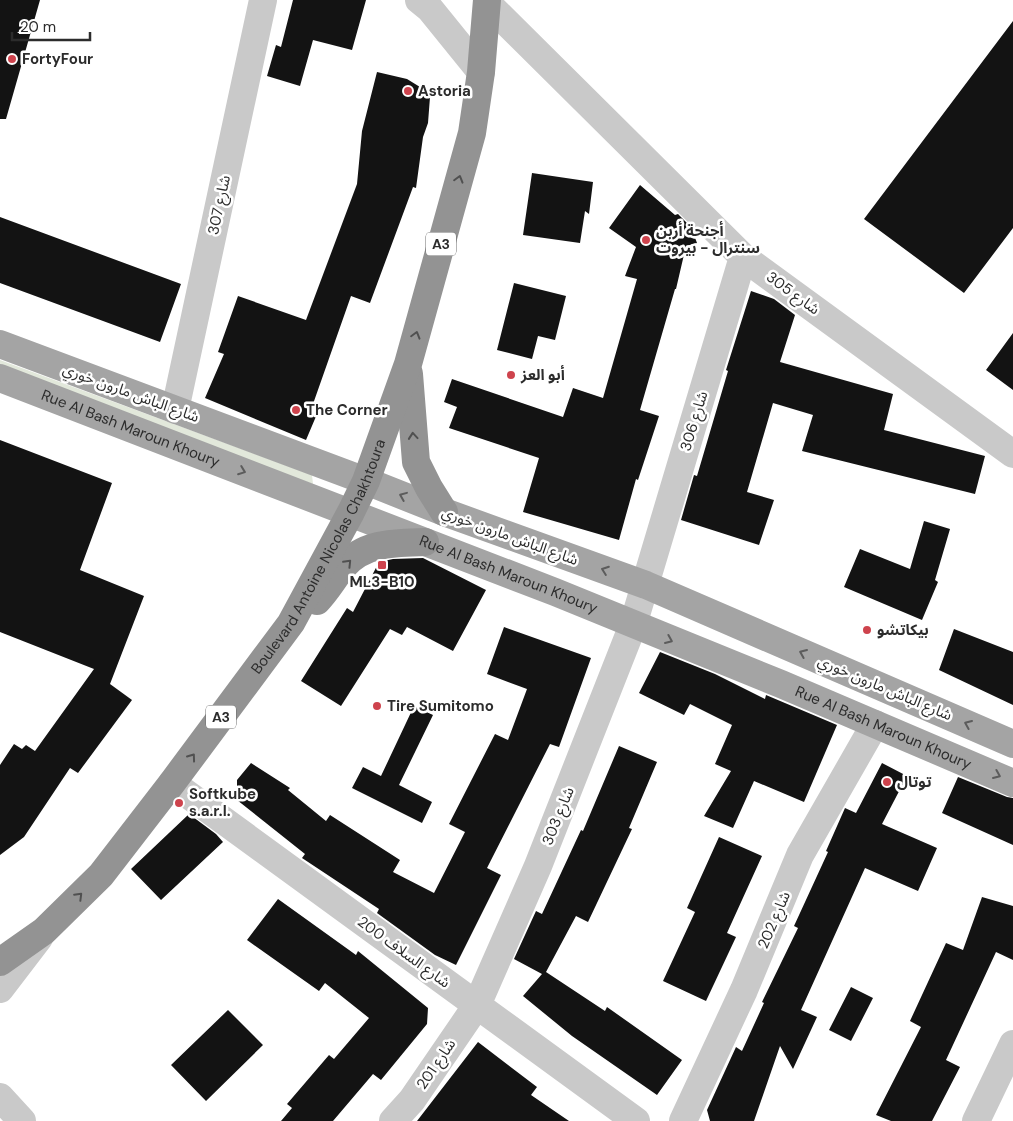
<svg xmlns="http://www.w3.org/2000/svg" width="1013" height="1121" font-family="'DM Sans','Noto Sans Arabic',sans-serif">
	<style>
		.green { fill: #e2e8db }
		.building { fill: #131313 }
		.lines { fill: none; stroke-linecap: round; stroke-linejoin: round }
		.minor { stroke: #c9c9c9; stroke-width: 28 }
		.major { stroke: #a4a4a4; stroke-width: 28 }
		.highway { stroke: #939393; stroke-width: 28 }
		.oneway { stroke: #505050 }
		.oneway2 { stroke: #5c5c5c }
		.poi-dot { fill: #ce434d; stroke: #fff; stroke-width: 2 }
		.labels { text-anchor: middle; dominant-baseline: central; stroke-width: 5; stroke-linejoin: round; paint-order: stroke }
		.shield { fill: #fff; stroke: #6b6b6b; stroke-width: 1 }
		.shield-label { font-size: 14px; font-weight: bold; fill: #2c2c2c }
		.poi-label { font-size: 15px; font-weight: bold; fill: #2c2c2c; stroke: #fff; text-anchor: start }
		.street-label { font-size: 15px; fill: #2c2c2c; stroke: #fff }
	</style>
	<rect width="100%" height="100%" fill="#fff"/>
	<!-- green -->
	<path class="green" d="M 0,360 L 312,475 L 313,484 L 0,378 Z"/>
	<!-- building -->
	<path class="building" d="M 0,0 L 40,0 L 6,119 L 0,119 Z
		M 293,0 L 366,0 L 352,50 L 313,40 L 300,86 L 267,76 L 276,45 L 281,47 Z
		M 1013,21 L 1013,228 L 964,293 L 864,219 Z
		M 377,72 L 407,79 L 420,87 L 430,97 L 428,123 L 423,137 L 416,188 L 413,187 L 370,303 L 351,296 L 313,404 L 320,407 L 306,440 L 205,398 L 224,354 L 218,352 L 238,296 L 306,320 L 357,184 L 362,131 Z
		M 532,173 L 593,182 L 589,214 L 585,211 L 580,243 L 523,235 Z
		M 640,185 L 675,215 L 678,214 L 691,227 L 697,243 L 686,246 L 676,289 L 675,289 L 640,410 L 659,416 L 638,480 L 636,479 L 619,540 L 523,512 L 539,458 L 449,428 L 457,407 L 444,402 L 452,379 L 563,417 L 573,388 L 603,398 L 637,279 L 625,276 L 636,247 L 609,228 Z
		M 0,217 L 181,284 L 160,342 L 0,283 Z
		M 514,283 L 566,296 L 555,340 L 538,336 L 532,359 L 497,350 Z
		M 751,291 L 774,299 L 795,315 L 780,362 L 893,394 L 884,430 L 985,456 L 975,494 L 802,451 L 813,415 L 773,403 L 747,492 L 774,500 L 759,545 L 681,520 L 694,475 L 697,476 L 728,371 L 726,370 Z
		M 1013,333 L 1013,390 L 986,370 Z
		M 0,440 L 112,483 L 80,570 L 144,596 L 110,684 L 132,700 L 78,773 L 70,768 L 24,837 L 0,855 L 0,765 L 14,744 L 22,749 L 26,745 L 35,751 L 94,669 L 0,632 Z
		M 924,521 L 950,529 L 935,580 L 938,582 L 922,620 L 844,587 L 860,549 L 910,569 Z
		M 423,558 L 486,590 L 453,651 L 407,627 L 402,635 L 390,629 L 341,706 L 301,681 L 347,608 L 353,612 L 379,562 L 393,559 Z
		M 504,627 L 591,658 L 559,747 L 550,744 L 487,868 L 501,875 L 456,965 L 435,955 L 377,913 L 379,909 L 302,858 L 305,854 L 237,800 L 237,780 L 251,763 L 290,788 L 288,790 L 326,821 L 330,815 L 400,860 L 393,872 L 434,893 L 465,832 L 449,824 L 495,734 L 508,740 L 527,689 L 487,674 Z
		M 954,629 L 1013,652 L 1013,705 L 939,670 Z
		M 660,652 L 715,674 L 765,699 L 766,695 L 837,725 L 804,802 L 754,781 L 733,828 L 704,816 L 731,771 L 715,764 L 732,725 L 690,704 L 684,715 L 639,693 Z
		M 414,706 L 433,715 L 399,785 L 432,802 L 422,823 L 352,788 L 363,767 L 381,776 Z
		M 619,746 L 657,762 L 629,828 L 632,829 L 588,922 L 576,916 L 546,972 L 605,1011 L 607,1007 L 682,1060 L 657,1095 L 572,1036 L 523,996 L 542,974 L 514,959 L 536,911 L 542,914 L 581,830 L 583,831 Z
		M 882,763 L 907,776 L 882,824 L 937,848 L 918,891 L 865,868 L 801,1010 L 817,1017 L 793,1069 L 780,1046 L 754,1121 L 710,1121 L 707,1110 L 736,1047 L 742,1051 L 764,1003 L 762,1002 L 798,928 L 794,926 L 828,852 L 826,851 L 845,808 L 856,813 Z
		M 958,777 L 1007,797 L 1013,798 L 1013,845 L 942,813 Z
		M 189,814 L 216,834 L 223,842 L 161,900 L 131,869 Z
		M 719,837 L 762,856 L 727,933 L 736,937 L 706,1001 L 663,981 L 695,912 L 687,908 Z
		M 982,897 L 1013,906 L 1013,960 L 996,952 L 946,1060 L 960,1067 L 932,1121 L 891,1121 L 876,1115 L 921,1027 L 910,1021 L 946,943 L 963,950 Z
		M 278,899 L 356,955 L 358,951 L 428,1008 L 427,1024 L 381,1080 L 373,1074 L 333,1121 L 281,1121 L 292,1108 L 287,1104 L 329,1055 L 334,1059 L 369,1018 L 325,983 L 319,991 L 247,940 Z
		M 851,987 L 873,998 L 851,1041 L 829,1030 Z
		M 228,1010 L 263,1045 L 206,1101 L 171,1065 Z
		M 478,1042 L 537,1087 L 531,1095 L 569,1121 L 417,1121 Z"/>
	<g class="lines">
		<!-- minor -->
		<path class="minor" d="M 419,0 L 430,9 L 481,72
			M 487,3 L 743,257 L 1013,454
			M 175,410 L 263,0
			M 172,783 L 636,1121
			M 0,989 L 39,938
			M 0,1097 L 22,1121
			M 393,1121 L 412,1100 L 477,1005 L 538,866 L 633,625 L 743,257
			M 683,1121 L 744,990 L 800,855 L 875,724
			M 976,1121 L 1013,1044"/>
		<!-- major -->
		<g class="major">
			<path d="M 0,344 L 366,481 L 444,512 L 646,585 L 1013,744"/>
			<path id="s1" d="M 0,378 L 555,592 L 781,684 L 1013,783"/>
		</g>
		<!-- highway -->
		<g class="highway">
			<path d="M 409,374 L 416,462 L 429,488 L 444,512"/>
			<path d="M 317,601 C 327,591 334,578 343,567 C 364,542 395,543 425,542"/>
			<path id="s2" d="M 0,962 L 44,931 L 101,875 L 172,783 L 291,623 L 351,512 L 366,481 L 408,364 L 472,133 L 481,72 L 487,0"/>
		</g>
	</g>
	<!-- one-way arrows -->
	<defs><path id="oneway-chevron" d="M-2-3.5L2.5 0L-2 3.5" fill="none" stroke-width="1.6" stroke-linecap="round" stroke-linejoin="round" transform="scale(1.25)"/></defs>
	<g class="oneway">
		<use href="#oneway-chevron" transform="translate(459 179) rotate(-74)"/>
		<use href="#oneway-chevron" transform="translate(416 335) rotate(-74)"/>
		<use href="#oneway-chevron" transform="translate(413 436) rotate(-95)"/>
		<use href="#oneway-chevron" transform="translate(348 563) rotate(-46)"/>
		<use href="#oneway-chevron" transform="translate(192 757) rotate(-54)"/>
		<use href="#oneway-chevron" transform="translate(79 896) rotate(-45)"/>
	</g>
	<g class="oneway2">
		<use href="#oneway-chevron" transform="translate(242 471) rotate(21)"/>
		<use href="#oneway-chevron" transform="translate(403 496) rotate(-158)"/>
		<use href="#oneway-chevron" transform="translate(605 570) rotate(-160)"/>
		<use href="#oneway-chevron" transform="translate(669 640) rotate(23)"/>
		<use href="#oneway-chevron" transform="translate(803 653) rotate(-157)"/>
		<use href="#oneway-chevron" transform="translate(968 724) rotate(-157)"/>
		<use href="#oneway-chevron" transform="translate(997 775) rotate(23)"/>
	</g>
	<!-- markers -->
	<g class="poi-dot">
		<circle cx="12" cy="59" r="5"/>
		<circle cx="408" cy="91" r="5"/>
		<circle cx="646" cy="240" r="5"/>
		<circle cx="511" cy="375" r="5"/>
		<circle cx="296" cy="410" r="5"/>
		<rect x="377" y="560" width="10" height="10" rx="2.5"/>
		<circle cx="867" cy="630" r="5"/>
		<circle cx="377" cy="706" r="5"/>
		<circle cx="887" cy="782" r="5"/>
		<circle cx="179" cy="803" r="5"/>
	</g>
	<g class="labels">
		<!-- shield labels -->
		<g class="shield">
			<rect x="426" y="232.5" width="30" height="23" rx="4"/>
			<rect x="206" y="705.5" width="30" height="23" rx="4"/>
		</g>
		<g class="shield-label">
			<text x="441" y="244">A3</text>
			<text x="221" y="717">A3</text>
		</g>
		<!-- poi labels -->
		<g class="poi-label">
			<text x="22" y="59">FortyFour</text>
			<text x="418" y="91">Astoria</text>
			<text x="656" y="231">أجنحة أربن<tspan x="656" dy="17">سنترال - بيروت</tspan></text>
			<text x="521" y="375">أبو العز</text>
			<text x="306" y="410">The Corner</text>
			<text x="382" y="582" text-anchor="middle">ML3-B10</text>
			<text x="877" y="630">بيكاتشو</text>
			<text x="387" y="706">Tire Sumitomo</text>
			<text x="897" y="782">توتال</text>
			<text x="189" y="794">Softkube<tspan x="189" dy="17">s.a.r.l.</tspan></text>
		</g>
		<!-- street labels -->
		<g class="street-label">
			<text transform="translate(219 205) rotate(-78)">شارع 307</text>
			<text transform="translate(793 293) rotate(36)">شارع 305</text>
			<text transform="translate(131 393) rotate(20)">شارع الباش مارون خوري</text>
			<text transform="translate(694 421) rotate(-73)">شارع 306</text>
			<text stroke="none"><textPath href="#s1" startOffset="140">Rue Al Bash Maroun Khoury</textPath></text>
			<text transform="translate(510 536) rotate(20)">شارع الباش مارون خوري</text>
			<text stroke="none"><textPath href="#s2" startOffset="521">Boulevard Antoine Nicolas Chakhtoura</textPath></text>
			<text stroke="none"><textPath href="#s1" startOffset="545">Rue Al Bash Maroun Khoury</textPath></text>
			<text transform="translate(885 688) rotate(23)">شارع الباش مارون خوري</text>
			<text stroke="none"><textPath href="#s1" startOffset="950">Rue Al Bash Maroun Khoury</textPath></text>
			<text transform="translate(558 816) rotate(-68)">شارع 303</text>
			<text transform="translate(774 920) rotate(-67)">شارع 202</text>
			<text transform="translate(404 952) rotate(36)">200 شارع السلاف</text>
			<text transform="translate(436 1064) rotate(-56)">شارع 201</text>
		</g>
	</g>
	<!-- scale -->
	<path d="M12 32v8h78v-8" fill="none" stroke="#2c2c2c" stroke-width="2.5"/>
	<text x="20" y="32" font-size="15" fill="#2c2c2c" stroke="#ffffff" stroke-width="4" paint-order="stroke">20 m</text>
</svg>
